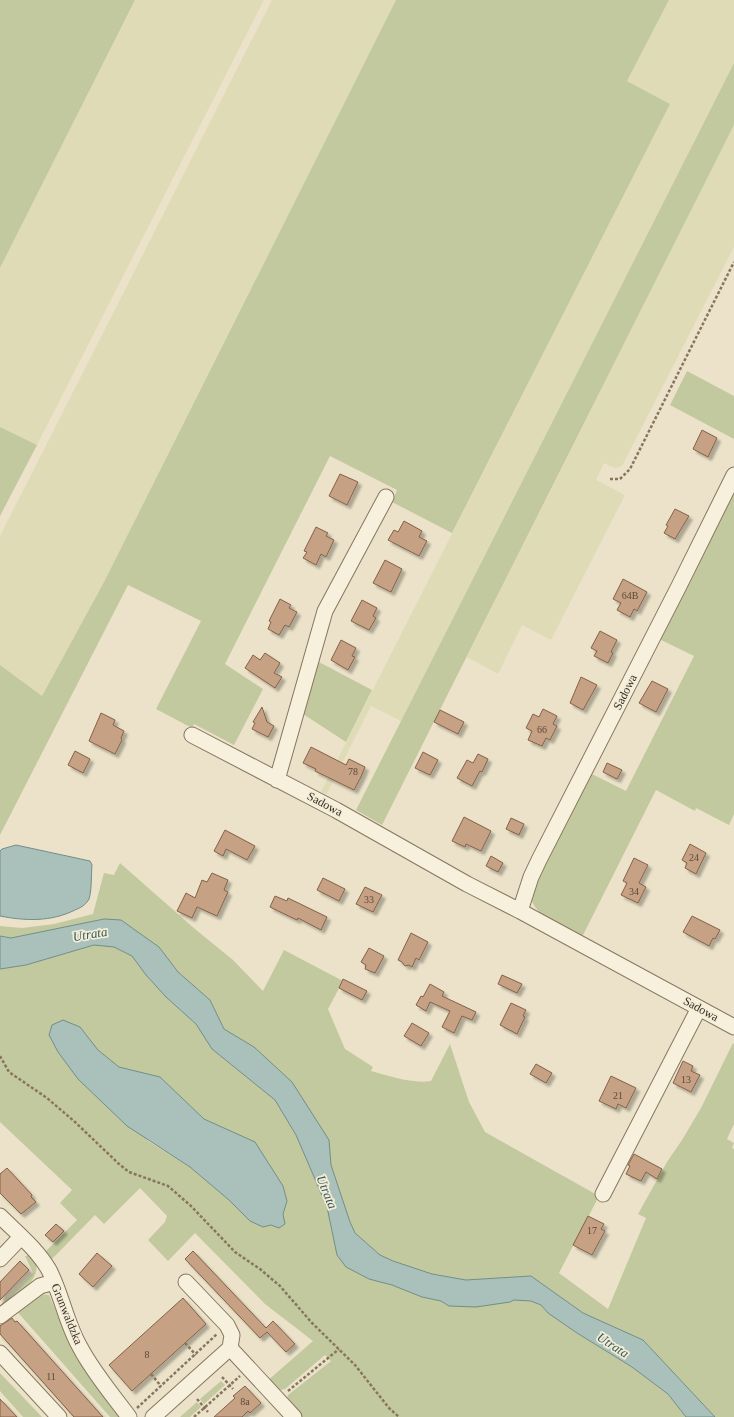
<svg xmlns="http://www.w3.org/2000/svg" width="734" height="1417" font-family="'Times New Roman',serif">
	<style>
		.farmland { fill: #e0dbb7 }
		.green { fill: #c2c99e; fill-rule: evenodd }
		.water { fill: #aac0ba; stroke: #718e88 }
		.building { fill: #c6a183; stroke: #846147; filter: url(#shadow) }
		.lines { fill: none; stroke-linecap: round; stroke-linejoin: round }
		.minor-casing { stroke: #87765f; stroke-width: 17 }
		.path { stroke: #87765f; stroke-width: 2.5; stroke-dasharray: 3 2; stroke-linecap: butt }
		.minor { stroke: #f7f0dc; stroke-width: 15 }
		.labels { text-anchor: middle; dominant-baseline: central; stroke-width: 3.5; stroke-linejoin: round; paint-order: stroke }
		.number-label { font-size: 10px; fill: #5c4a3a }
		.street-label { font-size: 12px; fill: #382d22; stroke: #f3edd8 }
		.water-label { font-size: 13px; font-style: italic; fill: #325756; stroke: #f3edd8 }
	</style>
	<defs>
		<filter id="shadow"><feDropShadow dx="3.5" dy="3.5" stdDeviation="1" flood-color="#0004"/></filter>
	</defs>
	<rect width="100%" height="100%" fill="#ebe2c9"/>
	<!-- farmland -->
	<path class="farmland" d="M 135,0 L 264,0 L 37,445 L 0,427 L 0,268 Z
		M 272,0 L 396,0 L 104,582 L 42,696 L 0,665 L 0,536 Z
		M 669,0 L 734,0 L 734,63 L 401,721 L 371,706 L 326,795 L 321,792 L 670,104 L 627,81 Z
		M 734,125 L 734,247 L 622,466 L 615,468 L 604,463 L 596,480 L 625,495 L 551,640 L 522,625 L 498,674 L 467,657 Z"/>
	<!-- green -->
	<path class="green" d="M 0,0 L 135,0 L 0,268 Z
		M 396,0 L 669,0 L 627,81 L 670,104 L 452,533 L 392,502 L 397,490 L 330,456 L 225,664 L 263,689 L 234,745 L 194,724 L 192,728 L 156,709 L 201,621 L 128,585 L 0,835 L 0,665 L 42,696 L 104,582 Z
		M 734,63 L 734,125 L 382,825 L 356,810 Z
		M 687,371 L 734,396 L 734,439 L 670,405 Z
		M 0,427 L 37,445 L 0,516 Z
		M 734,486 L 734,814 L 729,825 L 696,808 L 695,811 L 656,790 L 582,937 C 566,929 534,917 531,897 C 530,894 531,891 531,888 L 590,773 L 626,791 L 694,656 L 657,638 Z
		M 317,661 L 372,690 L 346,742 L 303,714 Z
		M 120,863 L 195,929 L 233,960 L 263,991 L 284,950 L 343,981 L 328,1009 L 345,1049 L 373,1067 L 371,1071 C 390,1076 412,1084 431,1081 L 450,1044 L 469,1102 L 485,1132 L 599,1196 L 559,1273 L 608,1309 L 646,1218 L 638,1214 L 667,1162 L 682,1140 L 701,1108 L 733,1043 L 734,1044 L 734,1124 L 727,1139 L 734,1143 L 732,1148 L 734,1149 L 734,1417 L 715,1417 L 643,1340 L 583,1313 L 531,1276 L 466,1280 L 432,1274 L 393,1261 L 380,1255 L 355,1233 L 350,1222 L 331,1165 L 329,1140 L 254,1047 L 224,1029 L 210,1000 L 178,972 L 159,947 L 121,920 L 104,919 L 11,938 L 0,936 L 0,926 L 22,928 L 54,924 L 93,914 L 104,873 L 114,875 Z
		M 94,945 L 114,947 L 132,956 L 146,975 L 166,997 L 196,1024 L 212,1049 L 275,1100 L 296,1135 L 327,1207 L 337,1255 L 369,1279 L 392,1285 L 422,1297 L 441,1301 L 449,1306 L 510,1302 L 514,1300 L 531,1301 L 541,1305 L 548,1313 L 577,1333 L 632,1367 L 668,1394 L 686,1417 L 298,1417 L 286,1404 L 288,1395 L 331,1361 L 325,1355 L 285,1389 L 275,1391 L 266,1382 L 313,1341 L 265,1304 L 195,1233 L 168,1261 L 148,1240 L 165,1222 L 167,1216 L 140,1188 L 104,1224 L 95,1215 L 52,1259 L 45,1252 L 77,1220 L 60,1203 L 72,1190 L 0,1122 L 0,969 L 26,965 ZM 80,1027 L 98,1050 L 119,1067 L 160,1077 L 204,1119 L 255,1142 L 283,1186 L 287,1201 L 279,1228 L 271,1225 L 250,1221 L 229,1200 L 190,1167 L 148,1141 Z
		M 30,1255 C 39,1264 38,1272 31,1282 L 4,1306 L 0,1306 L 33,1273 L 25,1256 Z
		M 33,1293 L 49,1295 L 77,1359 L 121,1417 L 110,1417 L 14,1308 Z
		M 0,1373 L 42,1417 L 23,1417 L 0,1391 Z
		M 221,1381 L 225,1385 L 204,1404 L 200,1399 Z
		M 197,1402 L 201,1407 L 190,1417 L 180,1417 Z"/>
	<!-- water -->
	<path class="water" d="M 16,845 L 90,861 L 92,865 C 91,876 92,889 89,899 C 86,905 80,908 75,910 C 51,922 25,921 0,916 L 0,851 L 2,849 Z
		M 104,919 L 121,920 L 159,947 L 178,972 L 210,1000 L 224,1029 L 254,1047 L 292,1082 L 329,1140 L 331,1165 L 350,1222 L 355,1233 L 380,1255 L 393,1261 L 432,1274 L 466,1280 L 531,1276 L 583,1313 L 643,1340 L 715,1417 L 686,1417 L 668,1394 L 632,1367 L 577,1333 L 548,1313 L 541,1305 L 531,1301 L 514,1300 L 510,1302 L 476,1307 L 449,1306 L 441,1301 L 422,1297 L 392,1285 L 369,1279 L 346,1267 L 337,1255 L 327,1207 L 296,1135 L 275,1100 L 212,1049 L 196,1024 L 166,997 L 146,975 L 132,956 L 114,947 L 94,945 L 26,965 L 0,969 L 0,936 L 11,938 Z
		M 63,1020 L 80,1027 L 98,1050 L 119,1067 L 160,1077 L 204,1119 L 255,1142 L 283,1186 L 287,1201 L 283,1214 L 285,1224 L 279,1228 L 271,1225 L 263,1227 L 250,1221 L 229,1200 L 190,1167 L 127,1126 L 78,1079 L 58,1052 L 49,1035 L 52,1025 Z"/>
	<!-- building -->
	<path class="building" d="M 702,430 L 717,438 L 708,457 L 693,449 Z
		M 340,474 L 358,482 L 347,505 L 329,496 Z
		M 675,509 L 689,516 L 675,539 L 664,533 L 668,526 L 666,525 Z
		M 404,521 L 422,531 L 419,537 L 427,541 L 419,556 L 388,540 L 394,530 L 398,532 Z
		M 316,527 L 328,533 L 326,536 L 334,540 L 326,557 L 321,554 L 316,565 L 303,558 L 307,552 L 304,551 Z
		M 385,560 L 402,569 L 391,592 L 373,583 Z
		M 623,579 L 647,592 L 637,611 L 634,609 L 630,617 L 617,610 L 621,603 L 613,599 Z
		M 280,599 L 291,605 L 289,608 L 297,612 L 289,627 L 285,625 L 279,635 L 268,629 L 271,622 L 269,621 Z
		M 362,600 L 377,608 L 373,616 L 376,618 L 369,630 L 351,621 Z
		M 600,631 L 617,640 L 611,652 L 613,653 L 608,663 L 594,656 L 597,651 L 591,648 Z
		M 341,640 L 356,648 L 352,656 L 355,657 L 348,670 L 331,660 Z
		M 265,653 L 280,663 L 274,673 L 282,677 L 275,688 L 245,668 L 253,655 L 260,660 Z
		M 581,677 L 597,685 L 583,710 L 570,703 Z
		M 652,681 L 668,689 L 656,712 L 639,703 Z
		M 262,707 L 267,722 L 274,726 L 268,737 L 252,729 L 255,723 L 253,722 Z
		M 543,709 L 557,716 L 553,724 L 557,726 L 550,740 L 546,738 L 542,746 L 528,740 L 532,731 L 526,728 L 533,714 L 539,717 Z
		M 440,710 L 464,722 L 458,734 L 434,722 Z
		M 101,713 L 115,720 L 113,725 L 124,731 L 121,738 L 122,740 L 115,754 L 89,741 Z
		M 311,747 L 346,765 L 349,759 L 365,767 L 361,777 L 354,790 L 315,771 L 316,769 L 303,763 Z
		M 75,751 L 90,759 L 83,773 L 68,765 Z
		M 423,752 L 438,760 L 430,775 L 415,768 Z
		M 478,754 L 488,759 L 482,772 L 480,771 L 472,786 L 457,778 L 467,760 L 473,763 Z
		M 607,763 L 622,770 L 617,779 L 603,772 Z
		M 464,817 L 491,831 L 481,851 L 466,844 L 465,847 L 452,841 Z
		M 511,818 L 524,824 L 519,835 L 506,829 Z
		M 225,830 L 255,846 L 247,860 L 226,849 L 223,856 L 214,851 Z
		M 690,844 L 706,853 L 696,874 L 685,868 L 687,863 L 682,860 Z
		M 491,856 L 503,863 L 498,872 L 486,866 Z
		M 634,858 L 648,865 L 639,883 L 646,887 L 638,903 L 621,895 L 627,883 L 623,881 Z
		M 212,873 L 228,880 L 224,890 L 228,892 L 217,916 L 197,907 L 192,918 L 177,911 L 186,893 L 195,898 L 202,880 L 207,882 Z
		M 323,878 L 345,889 L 339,901 L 317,890 Z
		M 365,887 L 382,895 L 373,912 L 356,904 Z
		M 275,896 L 287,901 L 288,898 L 327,917 L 321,930 L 298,918 L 297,920 L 270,907 Z
		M 692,916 L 720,930 L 715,939 L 713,938 L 709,946 L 683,932 Z
		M 411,933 L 428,942 L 419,960 L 416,958 L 412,967 L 409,965 L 405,966 L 402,962 L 398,960 Z
		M 369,948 L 384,956 L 375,973 L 365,969 L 366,965 L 361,962 Z
		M 502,975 L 522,984 L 517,993 L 498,984 Z
		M 343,979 L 367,991 L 362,1000 L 339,988 Z
		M 430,984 L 444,992 L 442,996 L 476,1012 L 472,1020 L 462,1016 L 454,1033 L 442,1027 L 450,1011 L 430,1002 L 426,1011 L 416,1005 L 421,996 L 423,997 Z
		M 511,1003 L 526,1010 L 523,1016 L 525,1017 L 517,1034 L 500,1025 Z
		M 412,1023 L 429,1033 L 421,1046 L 404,1036 Z
		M 683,1061 L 693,1066 L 691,1071 L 700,1075 L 691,1092 L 673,1083 Z
		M 536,1064 L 552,1073 L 546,1083 L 530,1074 Z
		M 611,1076 L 636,1088 L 626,1108 L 618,1104 L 616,1109 L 599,1101 Z
		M 634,1154 L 662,1169 L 657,1179 L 646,1172 L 641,1181 L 626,1174 L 630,1166 L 628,1165 Z
		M 7,1168 L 32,1195 L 31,1197 L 36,1202 L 21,1214 L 0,1193 L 0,1174 Z
		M 588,1216 L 604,1224 L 601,1229 L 605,1231 L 592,1255 L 573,1245 Z
		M 56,1224 L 64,1231 L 53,1242 L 45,1235 Z
		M 193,1251 L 266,1328 L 273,1321 L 295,1344 L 286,1352 L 267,1332 L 260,1338 L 185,1259 Z
		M 97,1253 L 112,1266 L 93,1287 L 79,1274 Z
		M 20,1261 L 29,1270 L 0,1300 L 0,1282 Z
		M 183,1298 L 206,1324 L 132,1391 L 109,1365 Z
		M 12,1318 L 15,1322 L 17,1321 L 103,1417 L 74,1417 L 0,1334 L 0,1326 Z
		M 245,1386 L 261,1403 L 250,1413 L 248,1411 L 242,1417 L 214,1417 L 235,1398 L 233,1396 Z
		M 0,1399 L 17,1417 L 0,1417 Z"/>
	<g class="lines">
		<defs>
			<path id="minor" d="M 192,735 L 336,810 L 467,884 L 520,911 L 734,1027
				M 277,780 L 325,611 L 386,497
				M 520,911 L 531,877 L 539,860 L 679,586 L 734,475
				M 603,1194 L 699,1008
				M 0,1216 C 17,1233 37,1249 49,1270 C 62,1295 66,1323 80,1347 C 93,1372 112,1394 129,1417
				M 0,1259 L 21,1237
				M 0,1316 L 40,1286 L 54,1282
				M 230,1348 L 294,1417
				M 0,1353 L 59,1417
				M 153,1417 L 230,1348 L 232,1335 L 227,1325 L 186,1282"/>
		</defs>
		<!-- minor casing -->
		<use href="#minor" class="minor-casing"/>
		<!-- path -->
		<path class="path" d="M 610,479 L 620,479 L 630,469 L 734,262
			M 0,1056 L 9,1072 L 47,1098 L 75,1122 L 119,1164 L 129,1172 L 168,1186 L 191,1206 L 235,1252 L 260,1269 L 280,1286 L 312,1323 L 355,1365 L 389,1408 L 399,1417
			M 185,1343 L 196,1355
			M 151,1374 L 161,1386
			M 222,1377 L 233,1389
			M 288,1391 L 339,1349
			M 197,1399 L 208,1412
			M 137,1408 L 217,1334
			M 194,1417 L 240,1376"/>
		<!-- minor -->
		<use href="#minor" class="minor"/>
	</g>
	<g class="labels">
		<!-- number labels -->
		<g class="number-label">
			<text x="630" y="595">64B</text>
			<text x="542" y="729">66</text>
			<text x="353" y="771">78</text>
			<text x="694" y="857">24</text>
			<text x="634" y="891">34</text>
			<text x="369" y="899">33</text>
			<text x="686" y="1079">13</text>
			<text x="618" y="1095">21</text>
			<text x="592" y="1230">17</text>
			<text x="147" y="1354">8</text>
			<text x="51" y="1376">11</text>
			<text x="245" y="1401">8a</text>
		</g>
		<!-- street labels -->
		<g class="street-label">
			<text transform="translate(625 692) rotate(-63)">Sadowa</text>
			<text transform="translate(325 804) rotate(28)">Sadowa</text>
			<text transform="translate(701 1009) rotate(29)">Sadowa</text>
			<text transform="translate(67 1314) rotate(68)">Grunwaldzka</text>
		</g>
		<!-- water labels -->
		<g class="water-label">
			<text transform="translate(90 934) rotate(-9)">Utrata</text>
			<text transform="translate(327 1192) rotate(68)">Utrata</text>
			<text transform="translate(613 1345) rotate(33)">Utrata</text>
		</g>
	</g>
</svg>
